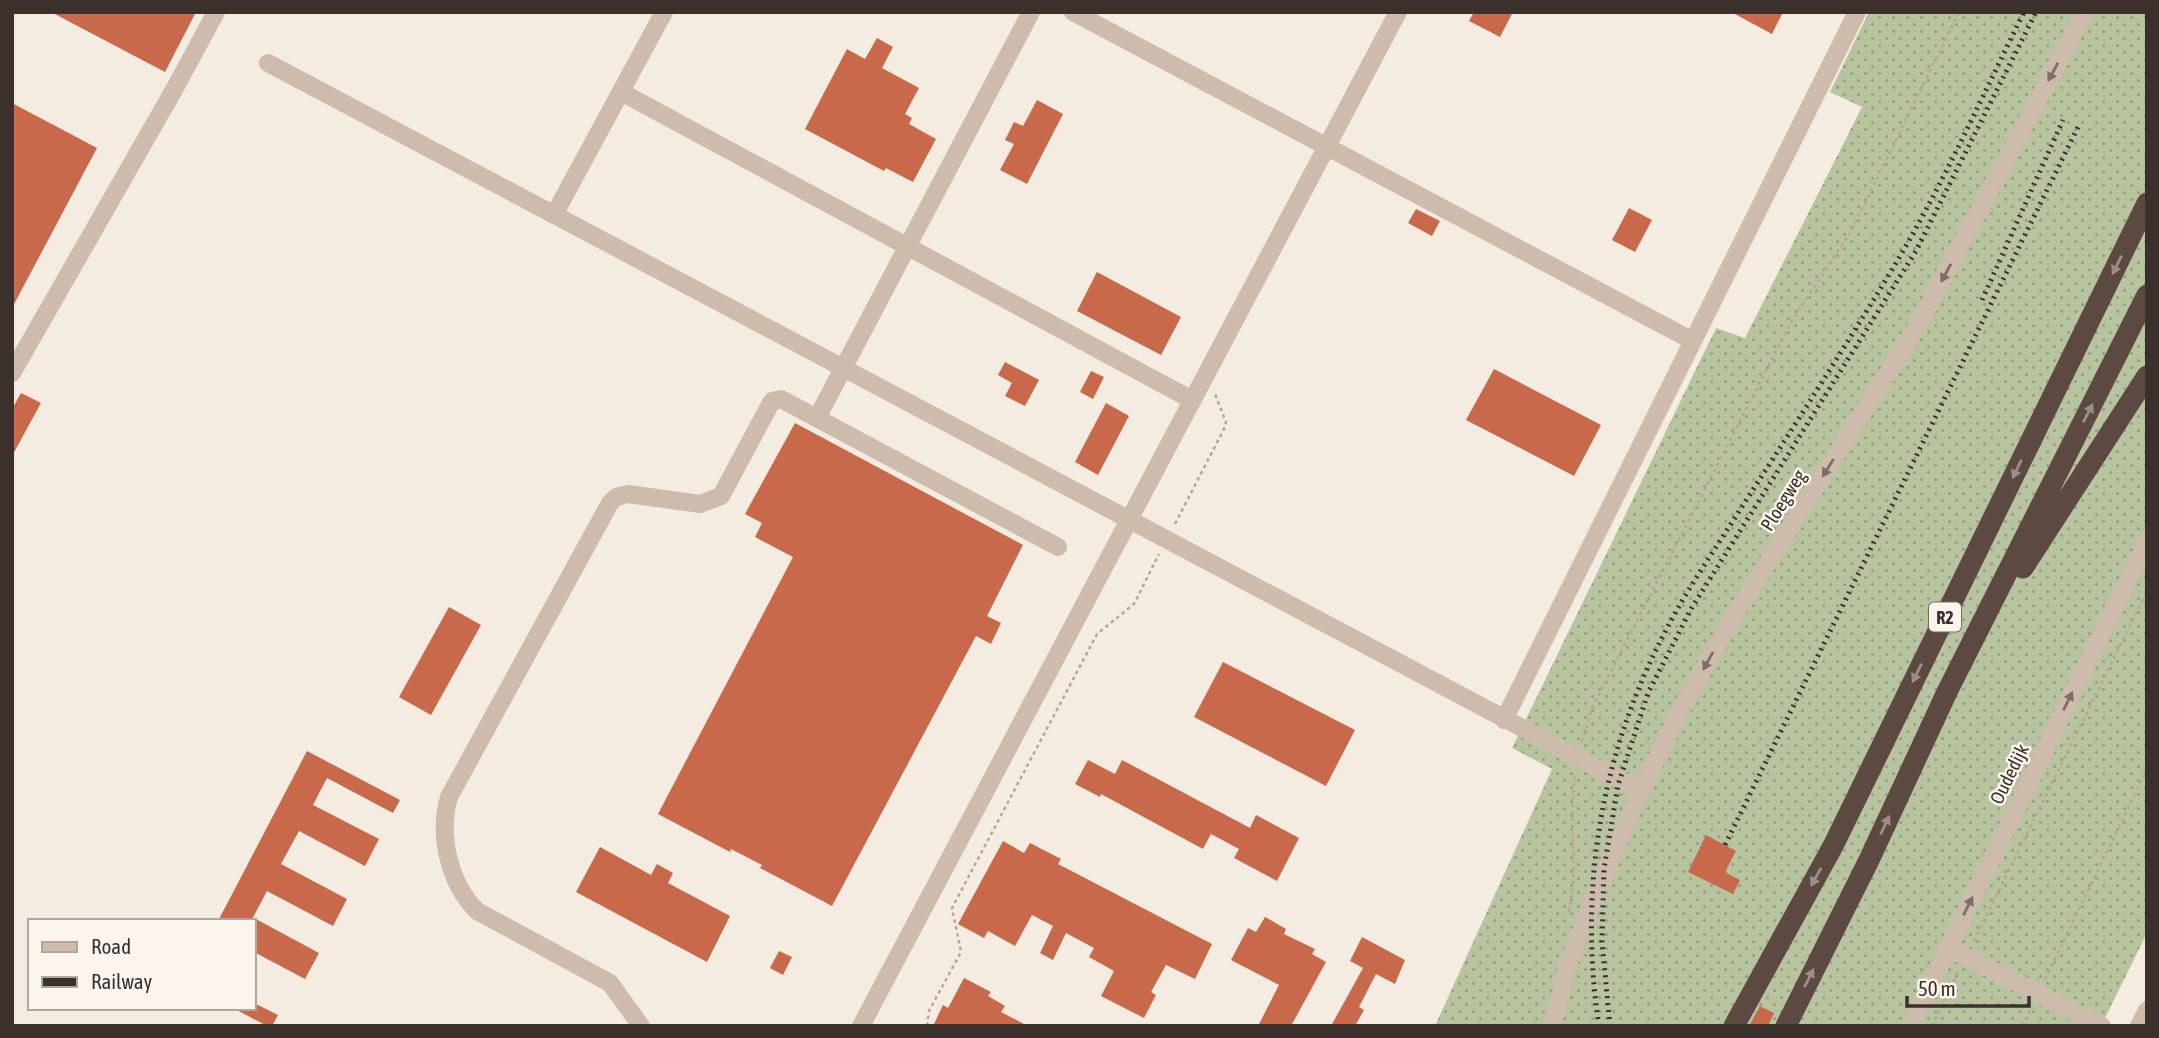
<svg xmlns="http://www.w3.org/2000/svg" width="2159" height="1038" font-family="'Asap Condensed',sans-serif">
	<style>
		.grass { fill: url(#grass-dots) }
		.building { fill: #c8694b }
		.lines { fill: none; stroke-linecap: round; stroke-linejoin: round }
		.path { stroke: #b9a596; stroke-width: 2.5; stroke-dasharray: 3.5 3.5; stroke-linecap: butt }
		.minor { stroke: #cdbbac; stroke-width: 18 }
		.highway { stroke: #5c4a42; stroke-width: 21 }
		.rail { stroke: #3b302b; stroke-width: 5; stroke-dasharray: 2 5; stroke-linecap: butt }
		.oneway { fill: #7d6f65 }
		.oneway2 { fill: #9c8e87 }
		.labels { text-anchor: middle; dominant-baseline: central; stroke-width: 5; stroke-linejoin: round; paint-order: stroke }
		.shield { fill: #fbf5ee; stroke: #756b66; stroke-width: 2 }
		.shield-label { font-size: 18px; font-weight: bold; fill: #3b302b }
		.street-label { font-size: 19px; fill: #3b302b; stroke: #fbf5ee }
	</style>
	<defs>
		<pattern id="grass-dots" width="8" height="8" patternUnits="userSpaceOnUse" patternTransform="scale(1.75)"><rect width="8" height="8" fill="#b8c4a0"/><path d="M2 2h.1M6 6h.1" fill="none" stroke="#97a083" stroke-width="1.8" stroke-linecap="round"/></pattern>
	</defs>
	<rect width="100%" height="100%" fill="#f4ebe1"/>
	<!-- grass -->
	<path class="grass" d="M 1869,12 L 2147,12 L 2147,933 L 2101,1026 L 1435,1026 L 1552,769 L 1512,748 L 1716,328 L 1745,338 L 1862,107 L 1830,92 Z"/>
	<!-- building -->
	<path class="building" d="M 51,12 L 196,12 L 165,72 Z
		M 1474,12 L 1513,12 L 1500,37 L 1469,21 Z
		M 1731,12 L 1783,12 L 1772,34 Z
		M 877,38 L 893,47 L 882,68 L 919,88 L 905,114 L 912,118 L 909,124 L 936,139 L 913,182 L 886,168 L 884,171 L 805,129 L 847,49 L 865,59 Z
		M 1037,100 L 1063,114 L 1027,184 L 1000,170 L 1014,144 L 1005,140 L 1014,122 L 1023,126 Z
		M 12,103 L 97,148 L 12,308 Z
		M 1629,208 L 1652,220 L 1635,252 L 1612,240 Z
		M 1416,209 L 1440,221 L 1432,236 L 1408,223 Z
		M 1097,272 L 1181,317 L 1161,355 L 1077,311 Z
		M 1005,362 L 1039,380 L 1025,406 L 1005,396 L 1012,383 L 998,375 Z
		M 1494,369 L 1601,425 L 1574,476 L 1466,420 Z
		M 1091,371 L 1104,377 L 1093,399 L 1080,392 Z
		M 21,393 L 41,403 L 12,456 L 12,409 Z
		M 1106,403 L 1129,416 L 1098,475 L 1075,462 Z
		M 795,423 L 1023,545 L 987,616 L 1001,623 L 991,644 L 976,636 L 832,906 L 760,868 L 762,865 L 731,849 L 730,852 L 658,814 L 793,557 L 755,537 L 762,523 L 745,514 Z
		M 449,607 L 481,625 L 431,715 L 399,697 Z
		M 1223,662 L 1355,730 L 1326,786 L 1194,717 Z
		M 307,751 L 400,800 L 393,813 L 327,778 L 313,805 L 379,839 L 365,866 L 299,831 L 281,864 L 347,899 L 333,926 L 267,891 L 251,921 L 218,921 Z
		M 1088,760 L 1115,774 L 1122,760 L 1250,828 L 1256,815 L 1299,838 L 1277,881 L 1234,858 L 1239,849 L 1211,834 L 1203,849 L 1101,794 L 1100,797 L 1075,784 Z
		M 1706,835 L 1736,851 L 1725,872 L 1740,880 L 1733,894 L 1688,872 Z
		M 1003,841 L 1024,853 L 1030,843 L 1061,859 L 1058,864 L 1212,944 L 1195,979 L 1166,965 L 1151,992 L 1156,995 L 1144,1018 L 1101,996 L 1114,971 L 1089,957 L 1094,948 L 1066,933 L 1053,960 L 1040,953 L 1053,926 L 1032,915 L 1015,946 L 988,931 L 984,938 L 958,924 Z
		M 600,847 L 651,875 L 657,864 L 673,873 L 668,883 L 730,916 L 707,962 L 576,892 Z
		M 1265,917 L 1286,929 L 1284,934 L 1315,949 L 1312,954 L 1326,962 L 1291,1026 L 1258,1026 L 1279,985 L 1231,960 L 1248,928 L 1256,932 Z
		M 254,918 L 319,953 L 305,979 L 254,952 Z
		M 1362,937 L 1405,960 L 1395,984 L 1376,974 L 1359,1007 L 1364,1010 L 1355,1026 L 1331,1026 L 1363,968 L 1350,961 Z
		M 779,951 L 792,957 L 783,975 L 770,968 Z
		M 964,978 L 991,992 L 988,996 L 1005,1006 L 1001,1012 L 1028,1026 L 933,1026 L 943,1005 L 948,1008 Z
		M 254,1003 L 278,1015 L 272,1026 L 267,1026 L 233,1008 L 254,1008 Z
		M 1760,1006 L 1774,1013 L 1768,1026 L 1749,1026 Z"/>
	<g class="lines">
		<!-- path -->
		<path class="path" d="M 1175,524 L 1225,427 L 1226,422 L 1215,394
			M 1582,742 L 1592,708 L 1791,322 L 1850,233 L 1959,12
			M 1569,912 C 1579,867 1568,821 1575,776
			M 1974,941 L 2147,591
			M 2045,979 L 2147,770
			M 927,1026 L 929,1011 L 961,952 L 952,908 L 1097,634 L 1134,604 L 1159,554
			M 1932,1026 L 1958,972
			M 2022,1026 L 2032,1007"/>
		<!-- minor -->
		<path class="minor" d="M 1073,12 L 1693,341
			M 268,63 L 1641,791
			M 621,92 L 1192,400
			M 554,215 L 664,12
			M 12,373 L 175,88 L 216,12
			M 817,418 L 1031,12
			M 1504,720 L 1857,12
			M 1947,947 L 2102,1026
			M 641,1026 L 610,983 L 477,911 C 449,883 438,835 449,797 L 610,503 L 616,497 L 628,494 L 700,504 L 721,496 L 772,401 L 781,399 L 1058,547
			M 861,1026 L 1398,12
			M 1552,1026 L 1569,961 L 1591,906 L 1641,791 L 1680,711 L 1729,624 L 1917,327 L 2085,12
			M 1910,1026 L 2147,542
			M 2139,1026 L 2147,1010"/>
		<!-- highway -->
		<path class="highway" d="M 2023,568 L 2147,376
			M 1734,1026 L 1833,846 L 2147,203
			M 1786,1026 L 1869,860 L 1947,692 L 2147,295"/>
		<!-- rail -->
		<path class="rail" d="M 1982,300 L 2063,120
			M 1725,845 L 2078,127
			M 1599,1026 C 1578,889 1601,754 1665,632 C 1688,587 1718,545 1745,502 C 1793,428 1841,353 1887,278 C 1939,193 1980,101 2024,12
			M 1610,1026 L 1602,942 L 1604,869 L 1618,785 L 1648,693 L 1691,609 L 1916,251 L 2036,12"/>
	</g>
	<!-- one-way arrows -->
	<defs><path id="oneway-solid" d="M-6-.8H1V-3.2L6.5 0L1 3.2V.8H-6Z" transform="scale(1.75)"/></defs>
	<g class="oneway">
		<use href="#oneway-solid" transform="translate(2053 72) rotate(118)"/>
		<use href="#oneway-solid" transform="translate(1946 273) rotate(118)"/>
		<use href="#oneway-solid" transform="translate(1828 468) rotate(122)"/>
		<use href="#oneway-solid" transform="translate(1708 661) rotate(119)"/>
		<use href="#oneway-solid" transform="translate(2068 701) rotate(-64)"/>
		<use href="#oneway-solid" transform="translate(1968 906) rotate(-64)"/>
	</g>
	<g class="oneway2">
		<use href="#oneway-solid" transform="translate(2117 265) rotate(116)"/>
		<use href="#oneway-solid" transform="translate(2088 413) rotate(-63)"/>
		<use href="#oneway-solid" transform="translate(2017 469) rotate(116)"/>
		<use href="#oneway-solid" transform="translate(1917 673) rotate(116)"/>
		<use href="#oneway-solid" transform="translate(1885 825) rotate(-65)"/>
		<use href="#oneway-solid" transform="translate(1816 877) rotate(119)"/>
		<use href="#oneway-solid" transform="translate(1809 978) rotate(-64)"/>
	</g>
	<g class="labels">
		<!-- shield labels -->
		<rect class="shield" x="1929" y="602.5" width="32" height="29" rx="5"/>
		<g class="shield-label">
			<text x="1945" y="617">R2</text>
		</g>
		<!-- street labels -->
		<g class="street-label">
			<text transform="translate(1783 500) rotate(-58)">Ploegweg</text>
			<text transform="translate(2009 774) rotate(-64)">Oudedijk</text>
		</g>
	</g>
	<!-- border -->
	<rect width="2159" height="1038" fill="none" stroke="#3b302b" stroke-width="28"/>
	<!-- legend -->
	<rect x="28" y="919" width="228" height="91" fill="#fbf5ee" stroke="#aea6a0" stroke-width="2"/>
	<rect x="42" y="942" width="35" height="10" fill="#cdbbac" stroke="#aea6a0" stroke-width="2"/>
	<text x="91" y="954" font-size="21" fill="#3b302b">Road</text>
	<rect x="42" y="977" width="35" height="10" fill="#3b302b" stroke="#aea6a0" stroke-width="2"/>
	<text x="91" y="989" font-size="21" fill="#3b302b">Railway</text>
	<!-- scale -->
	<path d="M1907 996v10h122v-10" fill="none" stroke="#3b302b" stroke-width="3.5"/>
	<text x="1918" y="996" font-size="21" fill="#3b302b" stroke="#fbf5ee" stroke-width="5" paint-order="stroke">50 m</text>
</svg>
